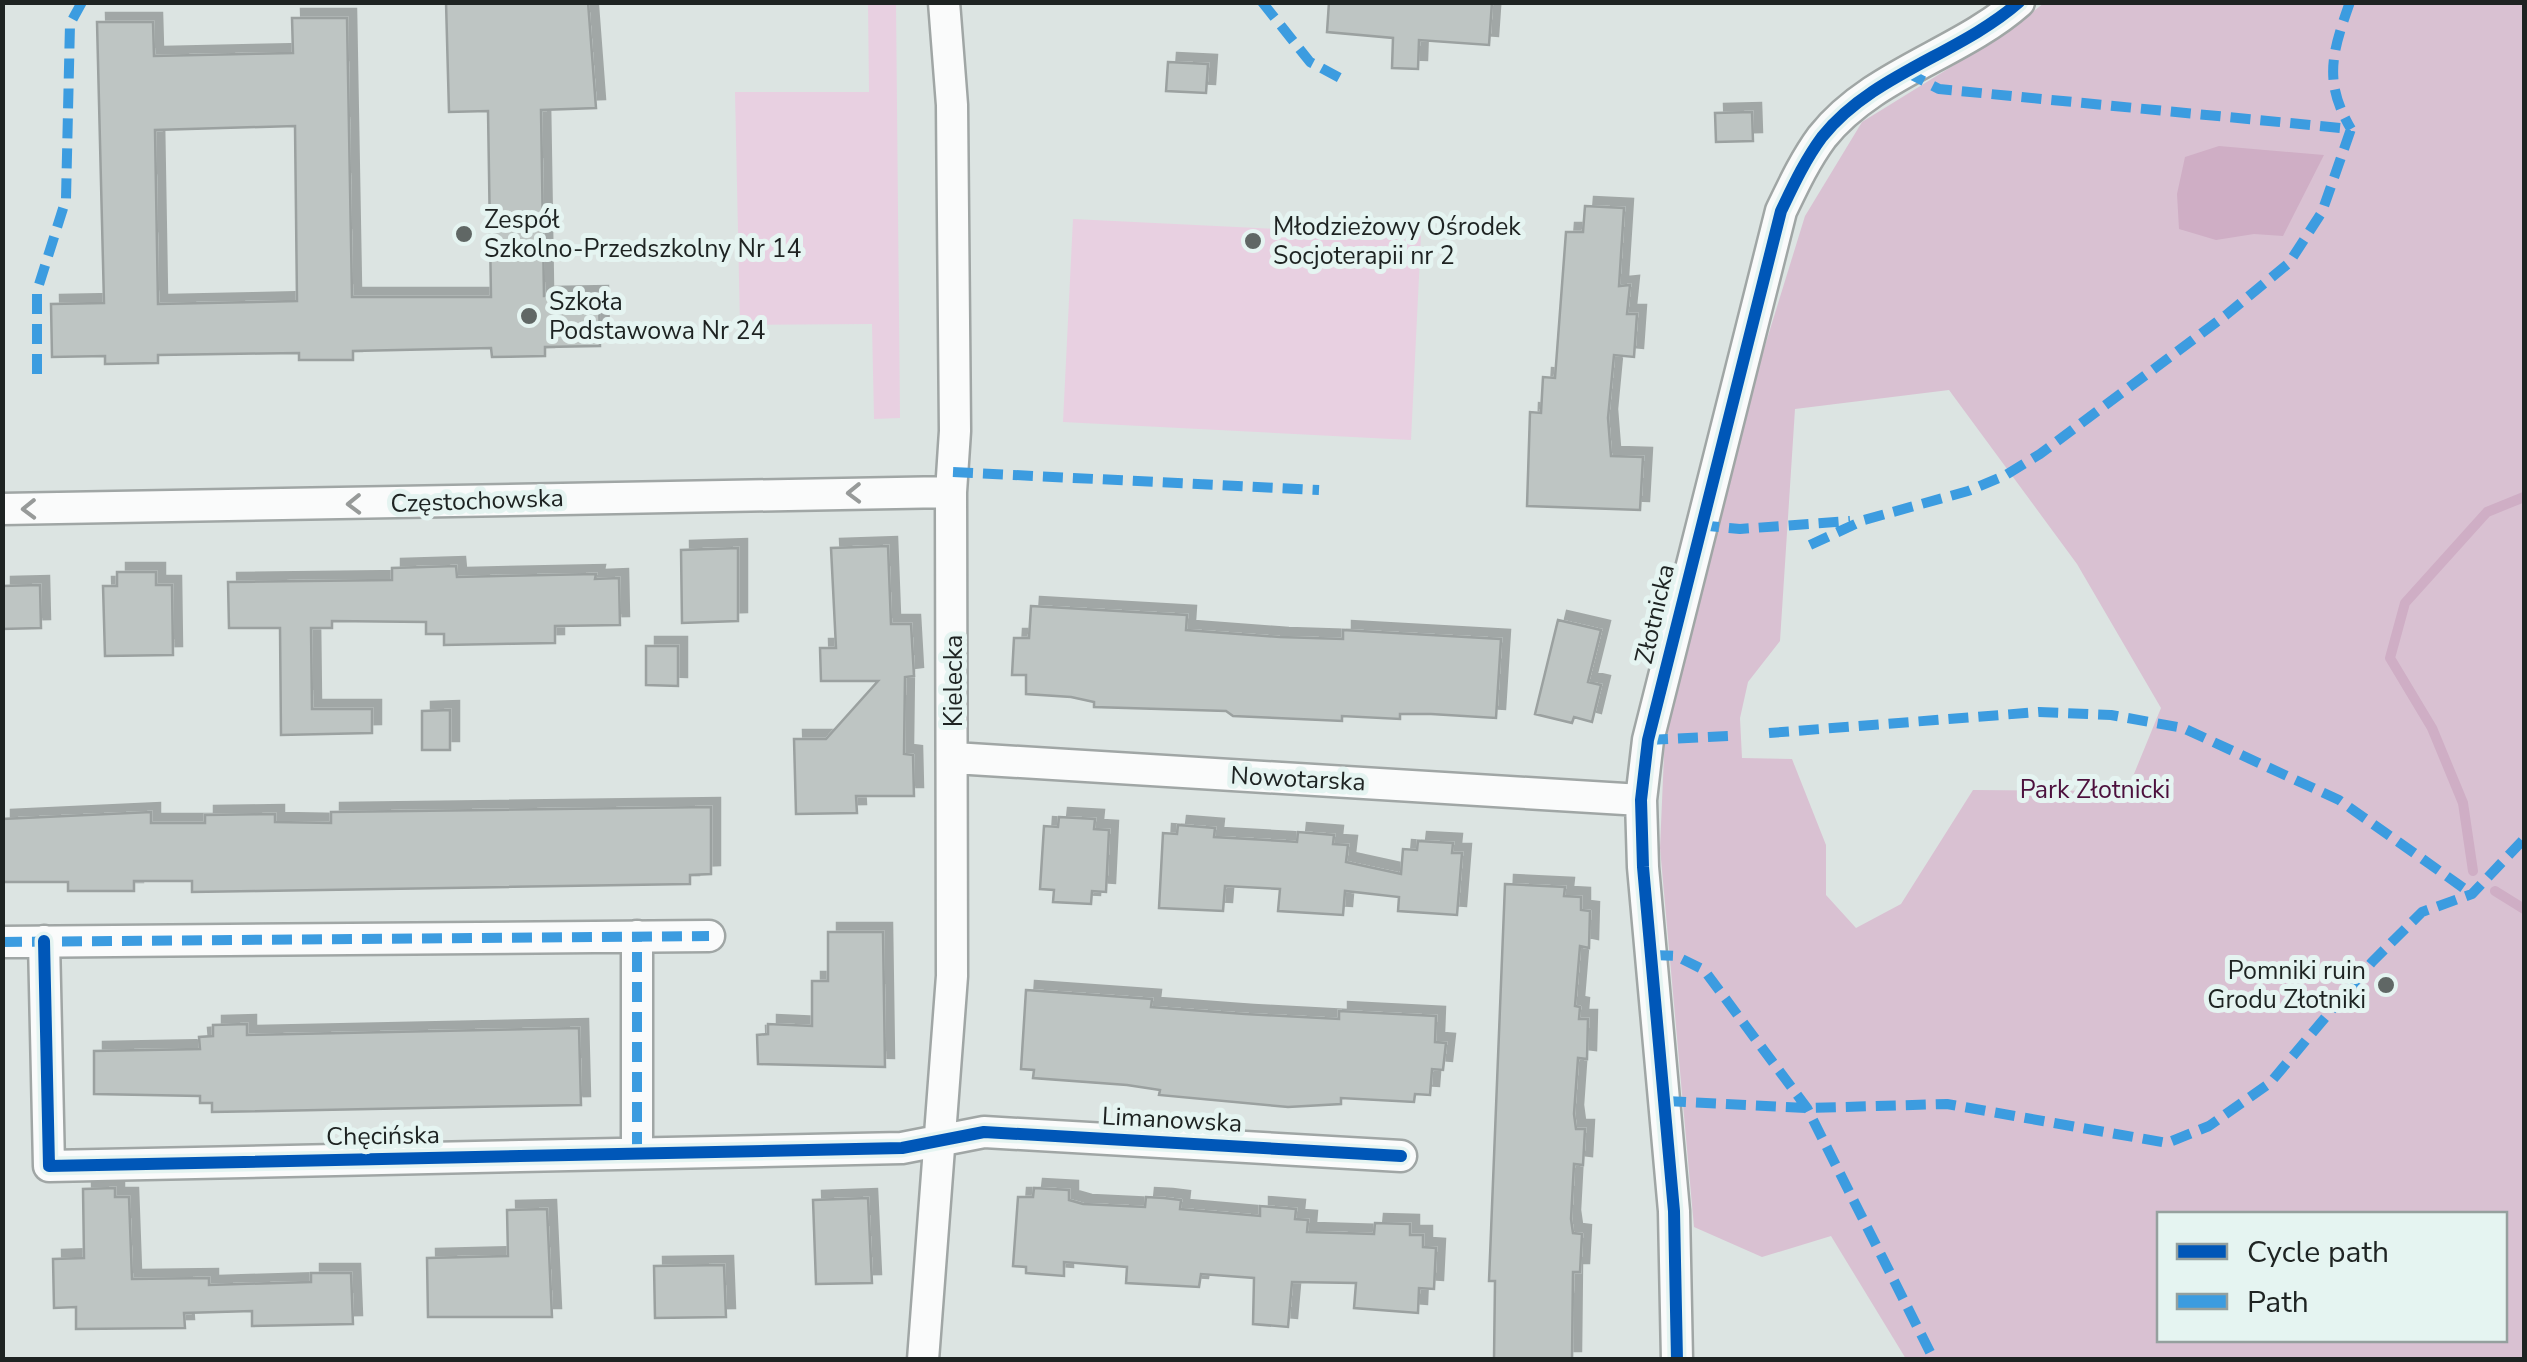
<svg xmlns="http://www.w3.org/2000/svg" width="2527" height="1362" font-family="'Nunito Sans',sans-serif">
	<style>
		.green { fill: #e8d0e1 }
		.forest { fill: #d9c1d2; fill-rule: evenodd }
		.water { fill: #cfaec5 }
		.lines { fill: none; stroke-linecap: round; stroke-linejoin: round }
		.stream { stroke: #cfaec5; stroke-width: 10 }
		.building { fill: #bec5c3; stroke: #9ba1a0; stroke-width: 2.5; fill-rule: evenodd; filter: url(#shadow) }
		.minor-casing { stroke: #a0a6a5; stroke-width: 35 }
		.minor { stroke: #fafbfb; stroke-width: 30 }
		.quiet { stroke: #3c9ce0; stroke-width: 10; stroke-dasharray: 20 10; stroke-linecap: butt }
		.cycleway-casing { stroke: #e5f4f1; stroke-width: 19 }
		.cycleway { stroke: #0057b8; stroke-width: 12 }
		.oneway { stroke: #979a99 }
		.poi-dot { fill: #606765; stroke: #e5f4f1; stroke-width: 4 }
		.labels { text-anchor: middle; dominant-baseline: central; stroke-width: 10; stroke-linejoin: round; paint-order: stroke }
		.poi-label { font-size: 25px; fill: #1e2322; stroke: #e5f4f1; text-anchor: start }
		.street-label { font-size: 25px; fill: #1e2322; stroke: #e5f4f1 }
		.park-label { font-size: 25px; fill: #4c103d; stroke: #e5f4f1 }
	</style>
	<defs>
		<filter id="shadow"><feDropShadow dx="9" dy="-9" stdDeviation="0" flood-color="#0004"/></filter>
	</defs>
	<rect width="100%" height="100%" fill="#dce4e2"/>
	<!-- green -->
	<path class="green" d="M 868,3 L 896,3 L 900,418 L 874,419 L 872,324 L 740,325 L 735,92 L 869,92 Z
		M 1073,219 L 1421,236 L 1411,440 L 1063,422 Z"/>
	<!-- forest -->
	<path class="forest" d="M 2044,3 L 2524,3 L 2524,1359 L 1906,1359 L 1831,1236 L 1762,1257 L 1694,1227 L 1660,848 L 1665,732 L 1756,375 L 1805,216 L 1862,122 L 2006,33 ZM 1949,390 L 2077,564 L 2161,708 L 2127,791 L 1973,790 L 1901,904 L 1856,928 L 1826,895 L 1826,845 L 1792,759 L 1742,758 L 1740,718 L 1748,682 L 1780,641 L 1795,409 ZM 2160,1214 L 2504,1214 L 2504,1340 L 2160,1340 Z"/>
	<!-- water -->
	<path class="water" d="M 2219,146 L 2324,155 L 2283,236 L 2254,234 L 2216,240 L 2179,229 L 2177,194 L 2185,157 Z"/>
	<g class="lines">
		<!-- stream -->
		<path class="stream" d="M 2473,871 L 2463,803 L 2432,728 L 2390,658 L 2405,603 L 2487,512 L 2524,497
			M 2495,891 L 2524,909"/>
	</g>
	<!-- building -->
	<path class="building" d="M 446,2 L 588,2 L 596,108 L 541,110 L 544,296 L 599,295 L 600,346 L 545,347 L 545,356 L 492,357 L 491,348 L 353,351 L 353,360 L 299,360 L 299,353 L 158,355 L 158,363 L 105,364 L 105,356 L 52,357 L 51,304 L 104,303 L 97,22 L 153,22 L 154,56 L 293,53 L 292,18 L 347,18 L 352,297 L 491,297 L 488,111 L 449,112 ZM 295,126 L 297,301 L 158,304 L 155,130 Z
		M 1329,2 L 1492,2 L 1489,45 L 1419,40 L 1418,69 L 1392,68 L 1393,38 L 1327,32 Z
		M 1168,62 L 1208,64 L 1206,93 L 1166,91 Z
		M 1752,112 L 1753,141 L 1716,142 L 1715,113 Z
		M 1585,206 L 1624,208 L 1619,286 L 1630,285 L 1627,314 L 1637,314 L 1634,357 L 1614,355 L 1608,418 L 1611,456 L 1643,457 L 1640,510 L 1527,506 L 1530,412 L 1541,413 L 1543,377 L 1555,378 L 1566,232 L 1583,232 Z
		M 888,546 L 891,624 L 911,624 L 914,676 L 905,677 L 904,754 L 913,755 L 914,796 L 856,796 L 857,813 L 796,814 L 794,739 L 826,739 L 878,681 L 821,681 L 820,648 L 836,648 L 831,548 Z
		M 738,548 L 738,621 L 682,623 L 681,550 Z
		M 456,566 L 457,577 L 596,574 L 595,579 L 619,578 L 620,625 L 555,626 L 555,643 L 444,645 L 444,634 L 426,634 L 426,622 L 332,621 L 332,628 L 311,628 L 312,709 L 372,709 L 372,733 L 281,735 L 280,628 L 229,628 L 228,582 L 392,580 L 392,568 Z
		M 117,572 L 156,572 L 156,585 L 172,585 L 173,655 L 105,656 L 103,586 L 117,586 Z
		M 40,585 L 41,628 L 2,629 L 2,586 Z
		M 1031,606 L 1187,615 L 1186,630 L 1280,637 L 1343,639 L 1343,630 L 1501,639 L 1496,718 L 1431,714 L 1400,714 L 1400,719 L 1342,716 L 1342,721 L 1233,716 L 1226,711 L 1094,707 L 1094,702 L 1071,697 L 1026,694 L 1026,675 L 1012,675 L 1014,638 L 1029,638 Z
		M 1558,620 L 1601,630 L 1588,682 L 1601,685 L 1592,722 L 1574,717 L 1572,723 L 1535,714 Z
		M 646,646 L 678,646 L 678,686 L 646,685 Z
		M 450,710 L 450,750 L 422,750 L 422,711 Z
		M 711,807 L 711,874 L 690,875 L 690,884 L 192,892 L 192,881 L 134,881 L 134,891 L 68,891 L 68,882 L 2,882 L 2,819 L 151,812 L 151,823 L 205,823 L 205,815 L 275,814 L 275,822 L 331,823 L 331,812 Z
		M 1059,817 L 1095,819 L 1094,829 L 1109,830 L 1106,892 L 1092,891 L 1091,904 L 1053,902 L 1054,890 L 1040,889 L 1044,826 L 1058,827 Z
		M 1178,825 L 1215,828 L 1214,837 L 1283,841 L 1297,842 L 1298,832 L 1334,835 L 1333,844 L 1348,845 L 1346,862 L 1401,874 L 1403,849 L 1417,850 L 1418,841 L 1453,843 L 1452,853 L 1462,853 L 1457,915 L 1398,911 L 1399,897 L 1345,891 L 1343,915 L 1278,911 L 1280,889 L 1225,886 L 1223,911 L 1159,908 L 1163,833 L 1177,834 Z
		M 1505,884 L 1565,887 L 1564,896 L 1581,897 L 1581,910 L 1590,911 L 1589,948 L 1580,946 L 1575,1006 L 1580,1007 L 1579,1019 L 1588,1019 L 1587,1059 L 1578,1058 L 1574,1114 L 1576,1129 L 1585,1129 L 1583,1165 L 1574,1164 L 1571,1219 L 1573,1233 L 1582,1234 L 1580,1272 L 1573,1272 L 1572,1360 L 1494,1360 L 1495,1281 L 1489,1281 Z
		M 828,932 L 883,932 L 885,1067 L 758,1064 L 757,1035 L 768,1034 L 768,1024 L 812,1026 L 812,981 L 828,981 Z
		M 1026,990 L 1152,999 L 1151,1007 L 1245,1014 L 1339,1019 L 1339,1011 L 1436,1016 L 1435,1042 L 1446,1043 L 1443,1070 L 1432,1069 L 1430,1095 L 1415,1094 L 1414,1102 L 1341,1098 L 1341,1104 L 1288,1107 L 1159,1095 L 1160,1090 L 1127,1085 L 1033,1078 L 1034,1070 L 1021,1069 Z
		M 247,1024 L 247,1035 L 579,1028 L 581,1105 L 212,1112 L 212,1103 L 200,1103 L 200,1096 L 94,1094 L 94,1051 L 200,1049 L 199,1037 L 213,1036 L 213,1025 Z
		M 115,1188 L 115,1197 L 129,1197 L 132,1279 L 209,1278 L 209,1285 L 311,1282 L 311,1273 L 351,1273 L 353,1324 L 252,1326 L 252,1311 L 184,1313 L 185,1328 L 76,1329 L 76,1307 L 54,1308 L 53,1259 L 84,1258 L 83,1189 Z
		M 1034,1188 L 1069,1190 L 1069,1200 L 1083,1204 L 1145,1207 L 1146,1197 L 1164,1198 L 1181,1200 L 1180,1209 L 1260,1216 L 1260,1206 L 1296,1209 L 1295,1219 L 1308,1220 L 1307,1232 L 1374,1234 L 1375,1223 L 1410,1224 L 1410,1235 L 1423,1235 L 1423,1247 L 1436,1248 L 1434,1289 L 1419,1288 L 1418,1313 L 1354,1308 L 1356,1283 L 1292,1282 L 1288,1327 L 1253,1324 L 1254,1278 L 1201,1274 L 1199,1287 L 1126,1283 L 1127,1267 L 1064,1262 L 1064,1276 L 1026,1273 L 1026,1267 L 1013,1266 L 1018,1197 L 1033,1197 Z
		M 868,1198 L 872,1283 L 816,1284 L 813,1200 Z
		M 547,1209 L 552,1317 L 428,1317 L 427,1258 L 508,1256 L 507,1210 Z
		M 724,1265 L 726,1317 L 655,1318 L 654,1266 Z"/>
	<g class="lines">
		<defs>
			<path id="minor" d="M 2,509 L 951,492
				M 954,758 L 1641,800
				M 44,941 L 49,1166 L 902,1148 L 984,1132 L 1401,1156
				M 2,942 L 709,936
				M 637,1152 L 637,936
				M 923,1360 L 952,976 L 951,492 L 955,431 L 952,105 L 944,2
				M 1677,1360 L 1674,1211 L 1643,867 L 1641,800 L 1648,740 L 1781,211 C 1793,186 1805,160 1822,137 C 1872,74 1960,54 2019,2"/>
		</defs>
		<!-- minor casing -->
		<use href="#minor" class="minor-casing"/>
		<!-- minor -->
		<use href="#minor" class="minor"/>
		<!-- quiet -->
		<path class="quiet" d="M 1262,2 L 1310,62 L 1340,78
			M 2350,2 C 2332,53 2323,81 2351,129
			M 1906,72 L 1939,89 L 2351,129
			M 37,374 L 37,291 L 66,199 L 70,24 L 82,2
			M 953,472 L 1319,490
			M 1699,525 L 1740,529 L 1850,521
			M 1810,545 L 1864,520 L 1968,491 L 2004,476 L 2040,454 L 2226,315 L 2289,263 L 2322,212 L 2351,129
			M 1769,733 L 2039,712 L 2111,715 L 2183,728 L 2339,800 L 2472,894
			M 1648,740 L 1730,736
			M 2,942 L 709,936
			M 1653,955 L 1676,956 L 1704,970 L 1807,1108 L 1934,1360
			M 1666,1101 L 1807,1108 L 1947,1104 L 2167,1143 L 2209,1126 L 2270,1083 L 2372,962 L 2422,912 L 2472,894 L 2524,839
			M 637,1152 L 637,936"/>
		<defs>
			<path id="cycleway" d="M 44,941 L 49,1166 L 902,1148 L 984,1132 L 1401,1156
				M 1677,1360 L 1674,1211 L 1643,867 L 1641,800 L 1648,740 L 1781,211 C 1793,186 1805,160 1822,137 C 1872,74 1960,54 2019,2"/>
		</defs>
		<!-- cycleway casing -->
		<use href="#cycleway" class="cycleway-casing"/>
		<!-- cycleway -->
		<use href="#cycleway" class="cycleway"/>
	</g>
	<!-- one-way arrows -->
	<defs><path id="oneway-chevron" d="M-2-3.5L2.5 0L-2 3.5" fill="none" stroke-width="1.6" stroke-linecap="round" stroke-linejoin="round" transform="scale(2.5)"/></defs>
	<g class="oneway">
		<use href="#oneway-chevron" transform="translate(854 493) rotate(179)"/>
		<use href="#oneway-chevron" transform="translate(354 504) rotate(179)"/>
		<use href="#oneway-chevron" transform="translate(29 509) rotate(179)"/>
	</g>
	<!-- markers -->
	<g class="poi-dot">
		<circle cx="464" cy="234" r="10"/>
		<circle cx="1253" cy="241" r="10"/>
		<circle cx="529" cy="316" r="10"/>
		<circle cx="2386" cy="985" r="10"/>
	</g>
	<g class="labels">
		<!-- poi labels -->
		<g class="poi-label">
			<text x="484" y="220">Zespół<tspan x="484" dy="29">Szkolno-Przedszkolny Nr 14</tspan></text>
			<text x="1273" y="227">Młodzieżowy Ośrodek<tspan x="1273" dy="29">Socjoterapii nr 2</tspan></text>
			<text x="549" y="302">Szkoła<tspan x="549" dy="29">Podstawowa Nr 24</tspan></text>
			<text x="2366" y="971" text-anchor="end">Pomniki ruin<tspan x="2366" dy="29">Grodu Złotniki</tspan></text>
		</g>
		<!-- street labels -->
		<g class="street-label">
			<text transform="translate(477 501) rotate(-2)">Częstochowska</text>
			<text transform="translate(1655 614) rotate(-77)">Złotnicka</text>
			<text transform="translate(954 681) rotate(-90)">Kielecka</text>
			<text transform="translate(1298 779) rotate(3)">Nowotarska</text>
			<text transform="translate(1172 1120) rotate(3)">Limanowska</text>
			<text transform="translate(383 1136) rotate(-1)">Chęcińska</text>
		</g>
		<!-- park labels -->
		<g class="park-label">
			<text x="2095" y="790">Park Złotnicki</text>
		</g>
	</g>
	<!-- border -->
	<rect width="2527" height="1362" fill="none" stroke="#1e2322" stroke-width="10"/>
	<!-- legend -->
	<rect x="2157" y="1212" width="350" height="130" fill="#e5f4f1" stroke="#95a09e" stroke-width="2.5"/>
	<rect x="2177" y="1244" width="50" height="15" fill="#0057b8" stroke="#95a09e" stroke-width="2.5"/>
	<text x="2247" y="1262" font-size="30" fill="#1e2322">Cycle path</text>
	<rect x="2177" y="1294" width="50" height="15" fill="#3c9ce0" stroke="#95a09e" stroke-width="2.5"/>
	<text x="2247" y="1312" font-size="30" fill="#1e2322">Path</text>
</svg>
